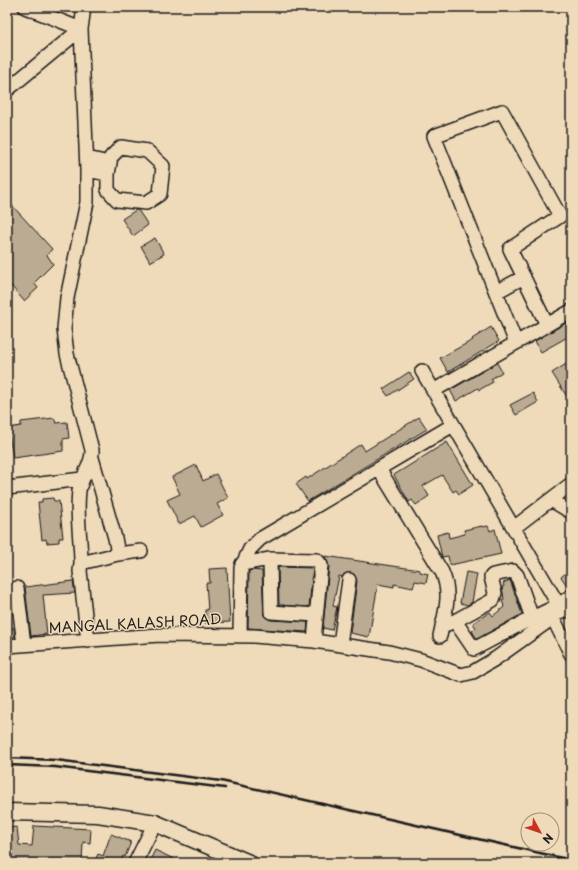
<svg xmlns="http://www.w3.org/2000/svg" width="578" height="870" font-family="'Playpen Sans',sans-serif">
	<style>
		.building { fill: #bbab92; stroke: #1c1c1c }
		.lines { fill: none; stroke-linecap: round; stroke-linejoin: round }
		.minor-casing { stroke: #1c1c1c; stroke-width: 16 }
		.major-casing { stroke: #1c1c1c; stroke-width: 19 }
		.minor { stroke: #efdab9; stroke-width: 13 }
		.major { stroke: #efdab9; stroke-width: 16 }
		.rail { stroke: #1c1c1c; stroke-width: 2.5 }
		.labels { text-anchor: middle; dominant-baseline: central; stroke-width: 3; stroke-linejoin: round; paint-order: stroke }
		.street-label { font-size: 14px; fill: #1c1c1c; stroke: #efdab9 }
	</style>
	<rect width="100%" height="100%" fill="#efdab9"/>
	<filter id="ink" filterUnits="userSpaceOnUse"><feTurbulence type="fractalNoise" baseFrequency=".025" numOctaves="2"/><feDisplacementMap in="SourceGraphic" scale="8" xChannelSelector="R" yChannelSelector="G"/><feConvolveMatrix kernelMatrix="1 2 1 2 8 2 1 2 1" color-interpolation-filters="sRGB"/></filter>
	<g filter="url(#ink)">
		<!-- building -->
		<path class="building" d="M 7,200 L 52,249 L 47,255 L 53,264 L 34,283 L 38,288 L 24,301 L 7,281 Z
			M 136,210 L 138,210 L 148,225 L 133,236 L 122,219 Z
			M 155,238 L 164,254 L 150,262 L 141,246 Z
			M 571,320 L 571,335 L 541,352 L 535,341 Z
			M 491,327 L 499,341 L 448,372 L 440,358 L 473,340 L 472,339 Z
			M 571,361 L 571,403 L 552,373 Z
			M 497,363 L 502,372 L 491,379 L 493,382 L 479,390 L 478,388 L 456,401 L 450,390 Z
			M 409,372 L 414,379 L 388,396 L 383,389 Z
			M 533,393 L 538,402 L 516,415 L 510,405 Z
			M 419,417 L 427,429 L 308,501 L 296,484 L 306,477 L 307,479 L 361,444 L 365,451 Z
			M 54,418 L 56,423 L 67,422 L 69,438 L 63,439 L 63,451 L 13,458 L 8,428 L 21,426 L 21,422 Z
			M 447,442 L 473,485 L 459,494 L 456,490 L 453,492 L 442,475 L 423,486 L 429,496 L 416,505 L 412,500 L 409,502 L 394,475 Z
			M 196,465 L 203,481 L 216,474 L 228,498 L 217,504 L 223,515 L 201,527 L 195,516 L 179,524 L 167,500 L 180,494 L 172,477 Z
			M 53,498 L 54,501 L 59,501 L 63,538 L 59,538 L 59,542 L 47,543 L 46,539 L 42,540 L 38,502 L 42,502 L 42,499 Z
			M 482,526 L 482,527 L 488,526 L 490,531 L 495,529 L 501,554 L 450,565 L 448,556 L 442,557 L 437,535 L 448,532 L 449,538 L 465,534 L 464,530 Z
			M 325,556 L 420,570 L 420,572 L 428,574 L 426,583 L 415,581 L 413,588 L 394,584 L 394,587 L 378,584 L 369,637 L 350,633 L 357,581 L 354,574 L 346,573 L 342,577 L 339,576 L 333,606 L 337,607 L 332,630 L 323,628 L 329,566 Z
			M 278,567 L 313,568 L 309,607 L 279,605 Z
			M 227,568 L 230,622 L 205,623 L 205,610 L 208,610 L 206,583 L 210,583 L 209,569 Z
			M 571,569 L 571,588 L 569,588 L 561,577 Z
			M 252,570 L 262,571 L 264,616 L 270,620 L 308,622 L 307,632 L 248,628 L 249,571 Z
			M 466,572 L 477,574 L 472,602 L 468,605 L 460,603 Z
			M 510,580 L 522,614 L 477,639 L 472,631 L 476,628 L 473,623 L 490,612 L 493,616 L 504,607 L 502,600 L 504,599 L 502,587 L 504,586 L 503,583 Z
			M 73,581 L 75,593 L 43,595 L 47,634 L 31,636 L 25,587 Z
			M 7,587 L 9,587 L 10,600 L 7,600 Z
			M 7,628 L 14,628 L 15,637 L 7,638 Z
			M 34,826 L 91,829 L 90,843 L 83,842 L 82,862 L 9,863 L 7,828 L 17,827 L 19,845 L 32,846 Z
			M 111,834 L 131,842 L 125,857 L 123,856 L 121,863 L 94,863 L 98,854 L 103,856 Z
			M 155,850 L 182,863 L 157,863 L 150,860 Z"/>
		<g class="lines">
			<defs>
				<path id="minor" d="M 25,7 L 81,29
					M 84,7 L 81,29 L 87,170 L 87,202 L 67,298 L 64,329 L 67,354 L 92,450 C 93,465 81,476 79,491 C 76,514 81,540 81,563 L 80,571 L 88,641
					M 7,90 L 81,29
					M 87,158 L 109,163
					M 87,170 L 108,174 L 111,157 L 121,147 L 147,151 L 163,166 L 160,194 L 146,203 L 117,200 L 108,190 L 108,174
					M 496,292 L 524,277
					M 516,343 L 434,136 L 502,111 L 560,216 L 510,249 L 547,325
					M 422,371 L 562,611
					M 433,391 L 571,311
					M 92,458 L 115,538 L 118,554
					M 379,469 L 442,572 C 452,595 445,612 440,636
					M 7,488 L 82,479
					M 551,500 L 571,512
					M 515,527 L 571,484
					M 270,559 L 317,560 L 321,565 L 314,641
					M 81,563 L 118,554 L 141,551
					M 242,564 L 270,559 L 271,612 L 316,615
					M 17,588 L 24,645
					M 552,616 L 571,654
					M 455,621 L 474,649 L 532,618
					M 442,626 L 453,622 L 493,600 L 495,593 L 491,577 L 493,575 L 513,571 L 517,575 L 532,618 L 559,605 L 571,596
					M 240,635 L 241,568 L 250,549 L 260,539 L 453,425
					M 340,644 L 349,580
					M 7,646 L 160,635 L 254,636 L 314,641 L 389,652 L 421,660 L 461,675 L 473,672 L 495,659 L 547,622 L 552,616 L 568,609 L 571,611
					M 135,863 L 155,823"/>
				<path id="major" d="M 7,812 L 98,814 L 155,823 L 249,863"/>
			</defs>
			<!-- minor casing -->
			<use href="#minor" class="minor-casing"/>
			<!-- major casing -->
			<use href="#major" class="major-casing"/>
			<!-- minor -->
			<use href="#minor" class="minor"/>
			<!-- major -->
			<use href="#major" class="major"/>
			<!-- rail -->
			<path class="rail" d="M 7,758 L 56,760 L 221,781 L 571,860
				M 7,765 L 55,767 L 225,788"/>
		</g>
	</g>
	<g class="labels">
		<!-- street labels -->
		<g class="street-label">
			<text transform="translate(135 623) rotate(-3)">MANGAL KALASH ROAD</text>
		</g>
	</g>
	<!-- margin -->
	<rect width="578" height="870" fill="none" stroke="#efdab9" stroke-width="24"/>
	<rect x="12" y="12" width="554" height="846" fill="none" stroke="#1c1c1c" stroke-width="1.5" filter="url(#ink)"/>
	<!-- north arrow -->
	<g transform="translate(540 832) rotate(130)"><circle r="19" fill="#efdab9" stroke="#9b8e7a"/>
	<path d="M0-3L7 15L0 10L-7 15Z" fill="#c8321e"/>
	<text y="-6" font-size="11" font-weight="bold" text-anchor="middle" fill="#1c1c1c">N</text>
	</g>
</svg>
